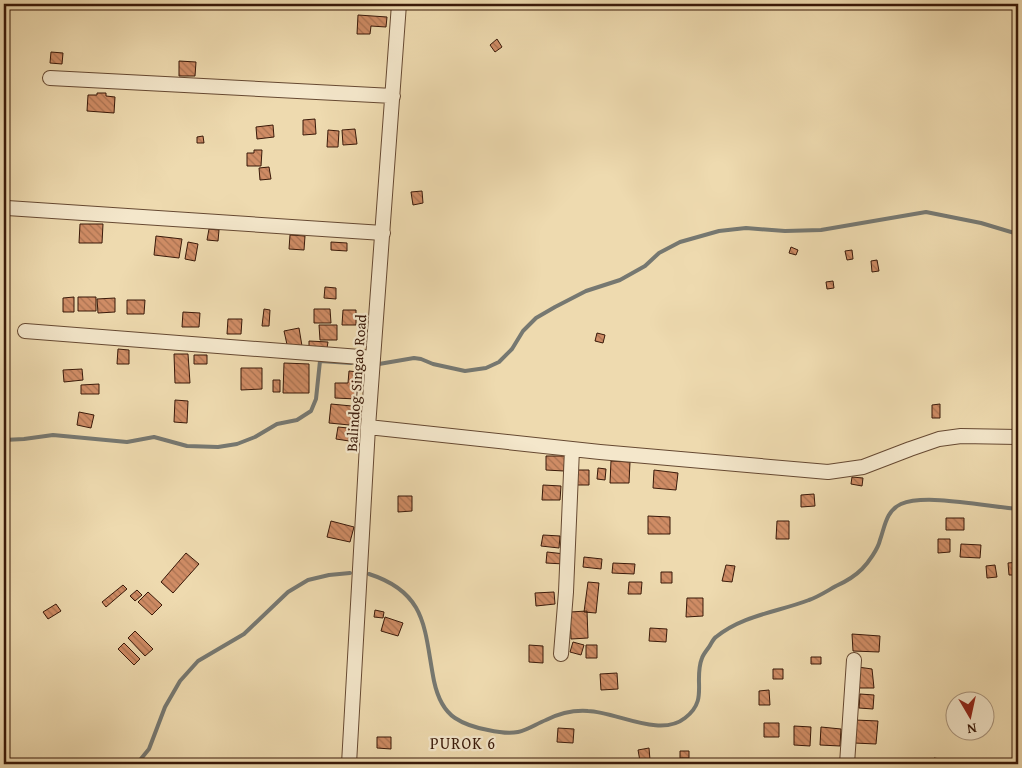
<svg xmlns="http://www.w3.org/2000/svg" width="1022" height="768" font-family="'Gentium Book Plus',serif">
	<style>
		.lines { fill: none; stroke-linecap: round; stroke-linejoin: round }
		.stream { stroke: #767871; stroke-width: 4 }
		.building { fill: url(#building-back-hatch); stroke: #391909 }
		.minor-casing { stroke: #664932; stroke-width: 16 }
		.minor { stroke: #f4e7cb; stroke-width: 14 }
		.labels { text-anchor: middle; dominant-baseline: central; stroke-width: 4.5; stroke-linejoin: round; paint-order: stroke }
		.street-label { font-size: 15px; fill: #391909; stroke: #f4e7cb }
		.neighbourhood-label { font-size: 16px; letter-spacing: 1px; fill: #391909; stroke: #f4e7cb }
	</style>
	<defs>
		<pattern id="building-back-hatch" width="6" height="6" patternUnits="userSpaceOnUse" patternTransform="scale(1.25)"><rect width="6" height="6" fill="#cf8c65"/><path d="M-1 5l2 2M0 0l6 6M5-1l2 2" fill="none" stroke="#a97251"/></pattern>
	</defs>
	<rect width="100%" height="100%" fill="#eedaaf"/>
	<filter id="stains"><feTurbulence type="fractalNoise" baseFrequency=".004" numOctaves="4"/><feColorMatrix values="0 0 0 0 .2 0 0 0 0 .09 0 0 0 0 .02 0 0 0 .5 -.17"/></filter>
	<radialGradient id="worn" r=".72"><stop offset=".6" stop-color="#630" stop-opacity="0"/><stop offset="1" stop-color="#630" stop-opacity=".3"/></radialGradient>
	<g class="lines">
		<!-- stream -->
		<path class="stream" d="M 379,364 L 414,358 L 421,359 L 433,364 L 465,371 L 486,368 L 499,362 L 512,349 L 523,331 L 536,318 L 555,307 L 586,291 L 620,280 L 645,266 L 659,253 L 680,242 L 719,231 L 746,228 L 785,231 L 821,230 L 926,212 L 981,223 L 1018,234
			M 4,440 L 24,439 L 53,435 L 127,442 L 154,437 L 187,446 L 218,447 L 237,444 L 255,437 L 277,424 L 297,420 L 311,411 L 316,399 L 320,361 L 351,363
			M 369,574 C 428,593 424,630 434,681 C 437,695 443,710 455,718 C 464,724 477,728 488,730 C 497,732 508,734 518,732 C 528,730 536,724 546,720 C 558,714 574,710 588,711 C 617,712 660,738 685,718 C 709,700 693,681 702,658 C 703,655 706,651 709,647 C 711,644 713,639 716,637 C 743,615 778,612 809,600 C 818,597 827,591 836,586 C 845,582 855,576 862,569 C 868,563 878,549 880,540 C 885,526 886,511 901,504 C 926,493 989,507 1018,509
			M 129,764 L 140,760 L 149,749 L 165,707 L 180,681 L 198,661 L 244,634 L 288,592 L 308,580 L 329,575 L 350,573"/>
	</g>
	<!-- building -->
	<path class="building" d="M 358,15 L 387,17 L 386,27 L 371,26 L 370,34 L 357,34 Z
		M 497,39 L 502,47 L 495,52 L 490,45 Z
		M 51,52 L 63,53 L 62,64 L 50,63 Z
		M 179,61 L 196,62 L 195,76 L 179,76 Z
		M 97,93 L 106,93 L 106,96 L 115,97 L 114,113 L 87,111 L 88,95 L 97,95 Z
		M 315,119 L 316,134 L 303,135 L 303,120 Z
		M 273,125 L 274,137 L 257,139 L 256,127 Z
		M 355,129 L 357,144 L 343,145 L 342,130 Z
		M 328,130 L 339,131 L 338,147 L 327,147 Z
		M 203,136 L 204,143 L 197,143 L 197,137 Z
		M 254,150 L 262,150 L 261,166 L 247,166 L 247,153 L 254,153 Z
		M 269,167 L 271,179 L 260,180 L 259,168 Z
		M 422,191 L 423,203 L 413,205 L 411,192 Z
		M 80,224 L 103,224 L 102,243 L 79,243 Z
		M 209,229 L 219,230 L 218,241 L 207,240 Z
		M 290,235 L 305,236 L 304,250 L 289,249 Z
		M 156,236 L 182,239 L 179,258 L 154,255 Z
		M 188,242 L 198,244 L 195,261 L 185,259 Z
		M 331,242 L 347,243 L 347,251 L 331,250 Z
		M 791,247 L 798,250 L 796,255 L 789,253 Z
		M 852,250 L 853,259 L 847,260 L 845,251 Z
		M 877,260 L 879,271 L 872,272 L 871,261 Z
		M 833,281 L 834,288 L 827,289 L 826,282 Z
		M 325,287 L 336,288 L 336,299 L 324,298 Z
		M 74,297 L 74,312 L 63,312 L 63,298 Z
		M 78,297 L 96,297 L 96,311 L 78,311 Z
		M 115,298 L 115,312 L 98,313 L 97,299 Z
		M 127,300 L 145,300 L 144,314 L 127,314 Z
		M 264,309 L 270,310 L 269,326 L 262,326 Z
		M 314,309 L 330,309 L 331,323 L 314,323 Z
		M 343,310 L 356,310 L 356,325 L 342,325 Z
		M 183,312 L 200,313 L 199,327 L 182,327 Z
		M 228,319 L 242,319 L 241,334 L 227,334 Z
		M 319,325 L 337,325 L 337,340 L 320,340 Z
		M 299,328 L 302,346 L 288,349 L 284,331 Z
		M 597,333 L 605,335 L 603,343 L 595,341 Z
		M 309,341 L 328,342 L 327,348 L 309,347 Z
		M 118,349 L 129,350 L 129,364 L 117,364 Z
		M 174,354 L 188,354 L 190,383 L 175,383 Z
		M 194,355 L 207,355 L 207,364 L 194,364 Z
		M 284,363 L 309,364 L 309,393 L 283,393 Z
		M 241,368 L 262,368 L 262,389 L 241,390 Z
		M 82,369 L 83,380 L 64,382 L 63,370 Z
		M 349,371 L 358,372 L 357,399 L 335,398 L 335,383 L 348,383 Z
		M 273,380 L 280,380 L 280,392 L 273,392 Z
		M 99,384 L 99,394 L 81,394 L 81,385 Z
		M 175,400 L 188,401 L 187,423 L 174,422 Z
		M 331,404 L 362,407 L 360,426 L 329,423 Z
		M 940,404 L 940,418 L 932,418 L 932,405 Z
		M 79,412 L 94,415 L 91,428 L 77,425 Z
		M 338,427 L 358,429 L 356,442 L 336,439 Z
		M 546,456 L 565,456 L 564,471 L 546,470 Z
		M 611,461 L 630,462 L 629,483 L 610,483 Z
		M 598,468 L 606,469 L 605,480 L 597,479 Z
		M 574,470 L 589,470 L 589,485 L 573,485 Z
		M 654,470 L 678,473 L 676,490 L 653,488 Z
		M 852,477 L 863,478 L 862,486 L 851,484 Z
		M 543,485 L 561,486 L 560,500 L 542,500 Z
		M 814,494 L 815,506 L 801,507 L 801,495 Z
		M 398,496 L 412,496 L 412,511 L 398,512 Z
		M 648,516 L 670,517 L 670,534 L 648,534 Z
		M 946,518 L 964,518 L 964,530 L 946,530 Z
		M 331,521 L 354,527 L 350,542 L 327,537 Z
		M 777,521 L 789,521 L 789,539 L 776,539 Z
		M 543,535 L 560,536 L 559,548 L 541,546 Z
		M 938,539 L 950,539 L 950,552 L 938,553 Z
		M 961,544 L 981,545 L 980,558 L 960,557 Z
		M 547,552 L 565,554 L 564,564 L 546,563 Z
		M 186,553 L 199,564 L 173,593 L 161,582 Z
		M 584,557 L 602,559 L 601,569 L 583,567 Z
		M 1018,562 L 1018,575 L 1009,575 L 1008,563 Z
		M 613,563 L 635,564 L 634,574 L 612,573 Z
		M 726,565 L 735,566 L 732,582 L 722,581 Z
		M 995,565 L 997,577 L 987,578 L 986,566 Z
		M 661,572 L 672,572 L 672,583 L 661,583 Z
		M 588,582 L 599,583 L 596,613 L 584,612 Z
		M 629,582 L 642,582 L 641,594 L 628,594 Z
		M 123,585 L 127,589 L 106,607 L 102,602 Z
		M 137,590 L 142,595 L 135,601 L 130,596 Z
		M 148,592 L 162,605 L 152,615 L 138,602 Z
		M 554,592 L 555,604 L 536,606 L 535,593 Z
		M 687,598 L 703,598 L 703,616 L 686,617 Z
		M 56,604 L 61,611 L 48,619 L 43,612 Z
		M 375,610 L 384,612 L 383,618 L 374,617 Z
		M 587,611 L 588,638 L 571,639 L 570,612 Z
		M 385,617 L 403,623 L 398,636 L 381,631 Z
		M 650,628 L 667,629 L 666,642 L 649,641 Z
		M 135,631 L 153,649 L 145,656 L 128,638 Z
		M 852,634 L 880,636 L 879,652 L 853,651 Z
		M 573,642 L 584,645 L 581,655 L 570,652 Z
		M 124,643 L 140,659 L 134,665 L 118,649 Z
		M 529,645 L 543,646 L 543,663 L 529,662 Z
		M 586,645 L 597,645 L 597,658 L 586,658 Z
		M 811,657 L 821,657 L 821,664 L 811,664 Z
		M 858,667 L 872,669 L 874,688 L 857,688 Z
		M 773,669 L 783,669 L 783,679 L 773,679 Z
		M 617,673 L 618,689 L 601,690 L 600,674 Z
		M 769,690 L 770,705 L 759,705 L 759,691 Z
		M 860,694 L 874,695 L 873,709 L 859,708 Z
		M 855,720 L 878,721 L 876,744 L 854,743 Z
		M 764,723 L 779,723 L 779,737 L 764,737 Z
		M 794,726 L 811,727 L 810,746 L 794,745 Z
		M 821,727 L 841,729 L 840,746 L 820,745 Z
		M 558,728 L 574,729 L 573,743 L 557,742 Z
		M 377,737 L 391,737 L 391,749 L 377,748 Z
		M 649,748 L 650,760 L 640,761 L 638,750 Z
		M 680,751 L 689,751 L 689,758 L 680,758 Z
		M 934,758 L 946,760 L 945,764 L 933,764 Z
		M 559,759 L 567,761 L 567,764 L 554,764 L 555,761 L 558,762 Z"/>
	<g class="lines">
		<defs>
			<path id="minor" d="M 50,78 L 393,96
				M 7,208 L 383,233
				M 25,331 L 373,358
				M 368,427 L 600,452 L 828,472 L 863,467 L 910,449 L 939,439 L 961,436 L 1018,437
				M 561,654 L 566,592 L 572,449
				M 349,764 L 368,427 L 399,4
				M 847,764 L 854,660"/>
		</defs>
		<!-- minor casing -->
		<use href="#minor" class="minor-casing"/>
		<!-- minor -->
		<use href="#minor" class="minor"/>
	</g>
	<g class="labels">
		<!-- street labels -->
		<g class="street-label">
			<text transform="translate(356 383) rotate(-86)">Balindog-Singao Road</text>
		</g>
		<!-- neighbourhood labels -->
		<g class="neighbourhood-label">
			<text x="463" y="743">PUROK 6</text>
		</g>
	</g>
	<!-- margin -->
	<rect width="1022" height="768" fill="none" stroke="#eedaaf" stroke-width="20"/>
	<rect x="5" y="5" width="1012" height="758" fill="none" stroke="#391909" stroke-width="2.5"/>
	<rect x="10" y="10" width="1002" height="748" fill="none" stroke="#391909"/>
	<!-- north arrow -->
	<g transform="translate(970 716) rotate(171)"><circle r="24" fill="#f4e7cb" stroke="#a9957d"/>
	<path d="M0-4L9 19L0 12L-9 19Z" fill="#8f2418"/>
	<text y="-8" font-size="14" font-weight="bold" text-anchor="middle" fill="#391909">N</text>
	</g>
	<rect width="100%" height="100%" filter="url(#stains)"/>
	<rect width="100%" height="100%" fill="url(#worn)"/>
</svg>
